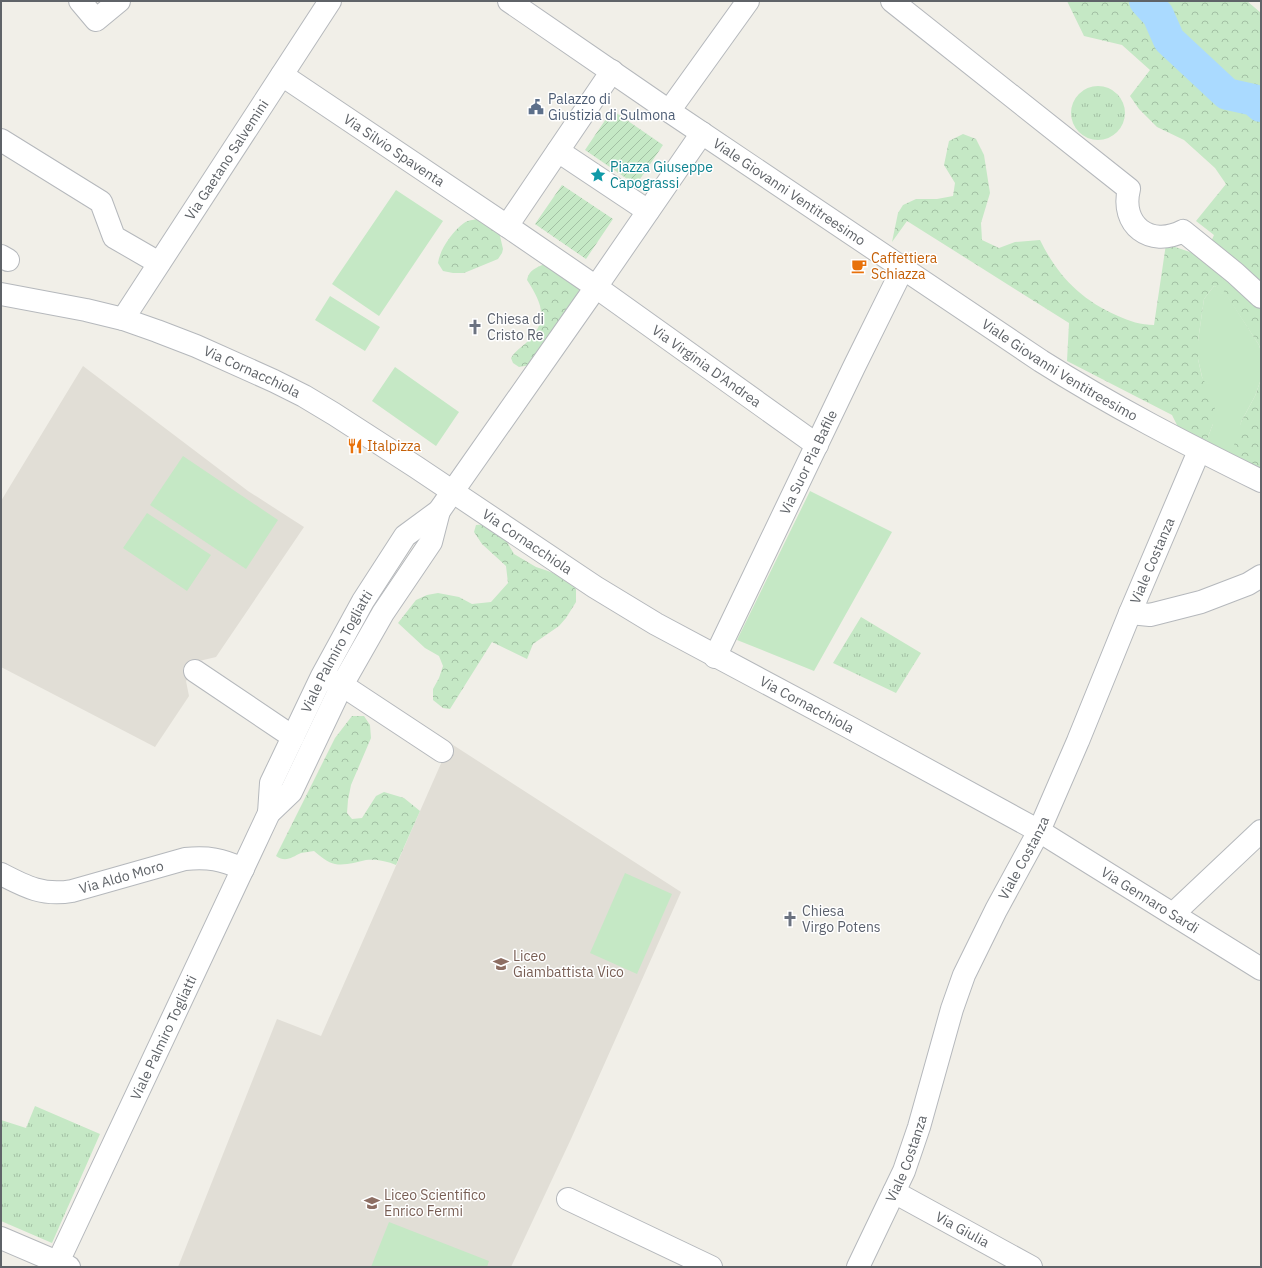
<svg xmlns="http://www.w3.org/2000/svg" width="1262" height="1268" font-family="'IBM Plex Sans',sans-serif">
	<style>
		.education { fill: #e1ded6 }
		.grass { fill: #c5e8c5 }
		.forest { fill: url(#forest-crowns) }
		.park { fill: url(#park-tufts) }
		.garden { fill: url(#garden-furrows) }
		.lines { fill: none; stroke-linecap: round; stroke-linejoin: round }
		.river { stroke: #aadaff; stroke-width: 32 }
		.minor-casing { stroke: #b5b8bc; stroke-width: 24 }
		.minor { stroke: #fff; stroke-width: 22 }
		.labels { text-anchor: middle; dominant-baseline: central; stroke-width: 3; stroke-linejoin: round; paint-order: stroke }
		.service-label { font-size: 14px; fill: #4e5e75; stroke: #fff; text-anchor: start }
		.street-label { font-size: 14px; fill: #5f6368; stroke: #fff }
		.culture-label { font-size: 14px; fill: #0d838f; stroke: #fff; text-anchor: start }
		.food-label { font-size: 14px; fill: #c56008; stroke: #fff; text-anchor: start }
		.worship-label { font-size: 14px; fill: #5b616d; stroke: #fff; text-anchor: start }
		.education-label { font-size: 14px; fill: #785e54; stroke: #fff; text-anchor: start }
	</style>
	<defs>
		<pattern id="forest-crowns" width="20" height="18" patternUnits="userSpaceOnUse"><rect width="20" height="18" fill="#c5e8c5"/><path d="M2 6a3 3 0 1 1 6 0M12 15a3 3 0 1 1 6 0" fill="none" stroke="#a3c0a4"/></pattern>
		<pattern id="park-tufts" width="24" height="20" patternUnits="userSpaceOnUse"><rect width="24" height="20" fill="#c5e8c5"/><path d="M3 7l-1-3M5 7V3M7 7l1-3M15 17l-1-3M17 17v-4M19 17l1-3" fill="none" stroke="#a3c0a4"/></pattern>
		<pattern id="garden-furrows" width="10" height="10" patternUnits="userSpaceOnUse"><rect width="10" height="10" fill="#c5e8c5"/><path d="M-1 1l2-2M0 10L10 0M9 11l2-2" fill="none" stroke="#a3c0a4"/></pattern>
	</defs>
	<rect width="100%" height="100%" fill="#f1efe8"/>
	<!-- education -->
	<path class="education" d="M 83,366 L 248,491 L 304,527 L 216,657 L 199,661 L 186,681 L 189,696 L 155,747 L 1,667 L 1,501 Z
		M 450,743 L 681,892 L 571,1139 L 511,1267 L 178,1267 L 277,1019 L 321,1036 Z"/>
	<!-- grass -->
	<path class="grass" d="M 396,190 L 443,221 L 379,316 L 332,284 Z
		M 1214,286 L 1223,289 L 1259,345 L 1261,352 L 1261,379 L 1255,396 L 1241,422 L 1235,460 L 1206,442 L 1213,424 L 1198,359 L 1198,341 L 1204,299 Z
		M 330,296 L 380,327 L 365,351 L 315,320 Z
		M 395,367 L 459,412 L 436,446 L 372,401 Z
		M 183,456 L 278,520 L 246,569 L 150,505 Z
		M 810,491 L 892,532 L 814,671 L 737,640 Z
		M 147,513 L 211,555 L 187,591 L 123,548 Z
		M 625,873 L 672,894 L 637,974 L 590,953 Z
		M 389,1222 L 489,1261 L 487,1267 L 371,1267 Z"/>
	<!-- forest -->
	<path class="forest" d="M 1067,1 L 1247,1 L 1261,13 L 1261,352 L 1259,345 L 1223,290 L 1214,286 L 1204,299 L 1198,341 L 1198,359 L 1202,377 L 1212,395 L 1215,409 L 1213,424 L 1206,442 L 1179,429 L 1172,415 L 1067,361 L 1069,323 L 907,221 L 892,242 L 898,213 L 903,205 L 916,199 L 937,199 L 953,196 L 955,183 L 944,165 L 949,141 L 963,134 L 976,139 L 984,155 L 990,193 L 981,223 L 982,240 L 999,248 L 1015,242 L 1040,240 C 1057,275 1081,300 1118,316 C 1129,321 1141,325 1154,325 L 1166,244 L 1193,253 L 1205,255 L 1214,235 L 1196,221 L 1226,184 L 1215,168 L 1184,140 L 1157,127 L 1139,109 L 1130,96 L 1150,70 L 1122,45 L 1084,36 Z
		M 477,219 L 494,227 L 500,236 L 503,249 L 502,253 L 498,259 L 464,273 L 453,273 L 443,271 L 438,263 C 440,249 452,232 464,223 C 468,220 473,220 477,219 Z
		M 544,264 L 580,288 L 572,306 L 530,365 L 519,367 L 513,363 L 511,358 C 516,350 522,347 528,341 C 550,319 541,302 527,280 C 529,270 536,268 544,264 Z
		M 1261,379 L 1261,474 L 1235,460 L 1234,445 L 1241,422 L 1255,396 Z
		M 488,524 L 501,532 L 514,554 L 536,567 L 548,571 L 560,576 L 576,589 L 576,602 L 566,618 L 559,626 L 533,644 L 527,659 L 492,642 L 450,709 L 443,708 L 433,700 L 433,689 L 439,678 L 443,666 L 439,656 L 425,648 L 398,623 L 416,600 L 427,595 L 438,593 L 459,597 L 472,604 L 491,602 L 508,583 L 506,566 L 482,544 L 474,532 L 476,525 Z
		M 352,716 L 364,716 L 370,725 L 371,738 L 351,785 L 348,800 L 347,813 L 352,819 L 362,818 L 376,796 L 384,792 L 404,798 L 420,811 L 396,865 C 387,861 376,859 366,860 C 356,862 345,866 335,864 C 328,863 320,856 314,851 C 310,852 305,852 301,853 C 292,857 286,863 276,856 L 335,738 Z"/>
	<!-- park -->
	<path class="park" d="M1071 113a27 27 0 1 1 54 0a27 27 0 1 1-54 0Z
		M 861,617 L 921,653 L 896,693 L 833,663 Z
		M 35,1106 L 100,1134 L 52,1243 L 1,1221 L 1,1120 L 26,1128 Z"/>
	<!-- garden -->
	<path class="garden" d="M 612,110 L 663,145 L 636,185 L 585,150 Z
		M 562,185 L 613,219 L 586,259 L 535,224 Z"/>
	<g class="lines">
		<!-- river -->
		<path class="river" d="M 1145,1 L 1158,15 L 1169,40 L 1227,94 L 1254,100 L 1261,106"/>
		<defs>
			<g id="minor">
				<path d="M 80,1 L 96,20 L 119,1"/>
				<path id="s1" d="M 509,1 L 669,111 L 1041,361 C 1112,406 1186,444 1261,481"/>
				<path d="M 892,1 L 1129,189 C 1120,225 1150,248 1183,231 L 1235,273 L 1261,297"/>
				<path d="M 612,71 L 507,226 L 596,287 L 702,133"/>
				<path id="s2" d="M 282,75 L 507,226"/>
				<path d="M 669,111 L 748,1"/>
				<path d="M 1,140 L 101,202 L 114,237 L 159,263"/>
				<path d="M 558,151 L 648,211"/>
				<path d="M 1,256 L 8,260"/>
				<path id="s3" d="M 1,294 L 86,310 L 123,319 L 157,331 L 196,346 L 274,381 L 304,396 L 334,414 L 416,467 L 595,587 L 656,624 L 847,726 L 1039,831 L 1261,969"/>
				<path id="s4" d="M 123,319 L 330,1"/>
				<path d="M 1130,613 L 1150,615 L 1201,602 L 1248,584 L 1261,576"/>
				<path id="s5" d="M 715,657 L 854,367 L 903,268"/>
				<path d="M 195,671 L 293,737"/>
				<path d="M 329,679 L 342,685 L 442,751"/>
				<path id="s6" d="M 269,813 L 271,783 L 322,676 L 363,601 L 405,536 L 439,511 L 596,287 L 817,445"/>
				<path id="s7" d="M 1,874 C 26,887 43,896 72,891 L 185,859 C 209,857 221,859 243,869"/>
				<path d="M 1173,914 L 1261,831"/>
				<path id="s8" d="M 894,1192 L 1031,1267"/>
				<path d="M 568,1199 L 711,1267"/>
				<path d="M 1,1238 L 69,1267"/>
				<path id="s9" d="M 58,1262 L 269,813 L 291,792 L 342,685 L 383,613 L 431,542 L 439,511"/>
				<path id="s10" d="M 858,1267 L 904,1171 L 919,1127 L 952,1009 L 964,975 L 996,910 L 1039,831 L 1078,741 L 1130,613 L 1199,451"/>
			</g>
		</defs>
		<!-- minor casing -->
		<use href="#minor" class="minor-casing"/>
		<!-- minor -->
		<use href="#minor" class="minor"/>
	</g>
	<!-- icons -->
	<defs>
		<symbol id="civic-bare" viewBox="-9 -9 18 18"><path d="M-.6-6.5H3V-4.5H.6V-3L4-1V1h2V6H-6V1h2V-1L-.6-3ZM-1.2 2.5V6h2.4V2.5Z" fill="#5c6f8a" stroke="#fff" stroke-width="2.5" paint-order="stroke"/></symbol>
		<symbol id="sight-bare" viewBox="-9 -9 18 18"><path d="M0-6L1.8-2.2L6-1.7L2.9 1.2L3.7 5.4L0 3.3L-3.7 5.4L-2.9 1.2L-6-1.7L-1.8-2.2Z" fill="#0f9aa8" stroke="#fff" stroke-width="2.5" paint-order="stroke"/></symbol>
		<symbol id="cafe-bare" viewBox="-9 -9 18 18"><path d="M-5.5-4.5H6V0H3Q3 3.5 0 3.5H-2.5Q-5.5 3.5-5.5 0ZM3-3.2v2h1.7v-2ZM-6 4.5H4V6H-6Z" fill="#e8710a" stroke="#fff" stroke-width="2.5" paint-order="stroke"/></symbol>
		<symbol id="church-bare" viewBox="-9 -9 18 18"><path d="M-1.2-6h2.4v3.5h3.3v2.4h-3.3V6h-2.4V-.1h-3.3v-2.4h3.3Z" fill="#6b7280" stroke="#fff" stroke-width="2.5" paint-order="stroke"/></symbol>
		<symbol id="restaurant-bare" viewBox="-9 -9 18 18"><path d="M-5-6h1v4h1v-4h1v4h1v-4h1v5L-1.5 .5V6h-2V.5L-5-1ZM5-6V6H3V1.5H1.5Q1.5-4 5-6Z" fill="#e8710a" stroke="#fff" stroke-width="2.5" paint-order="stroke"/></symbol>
		<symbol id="school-bare" viewBox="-9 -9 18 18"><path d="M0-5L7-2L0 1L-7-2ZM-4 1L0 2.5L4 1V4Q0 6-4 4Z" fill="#8d6e63" stroke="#fff" stroke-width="2.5" paint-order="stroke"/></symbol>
	</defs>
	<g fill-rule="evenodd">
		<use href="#civic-bare" x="525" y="96" width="22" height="22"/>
		<use href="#sight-bare" x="587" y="164" width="22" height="22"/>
		<use href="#cafe-bare" x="848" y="255" width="22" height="22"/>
		<use href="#church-bare" x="464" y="316" width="22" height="22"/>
		<use href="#restaurant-bare" x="344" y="435" width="22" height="22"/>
		<use href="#church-bare" x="779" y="908" width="22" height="22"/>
		<use href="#school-bare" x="490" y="953" width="22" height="22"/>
		<use href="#school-bare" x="361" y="1192" width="22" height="22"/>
	</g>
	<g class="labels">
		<!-- service labels -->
		<g class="service-label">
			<text x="548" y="99">Palazzo di<tspan x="548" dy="16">Giustizia di Sulmona</tspan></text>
		</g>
		<!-- street labels -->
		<g class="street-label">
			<text stroke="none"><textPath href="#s2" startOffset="135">Via Silvio Spaventa</textPath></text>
			<text stroke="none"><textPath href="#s4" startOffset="190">Via Gaetano Salvemini</textPath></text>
			<text stroke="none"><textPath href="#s1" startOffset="339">Viale Giovanni Ventitreesimo</textPath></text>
			<text stroke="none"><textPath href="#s6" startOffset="763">Via Virginia D'Andrea</textPath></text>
			<text stroke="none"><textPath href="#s1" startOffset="663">Viale Giovanni Ventitreesimo</textPath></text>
			<text stroke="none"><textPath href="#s3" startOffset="264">Via Cornacchiola</textPath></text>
			<text stroke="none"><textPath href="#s5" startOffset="216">Via Suor Pia Bafile</textPath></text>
			<text stroke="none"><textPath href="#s3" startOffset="588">Via Cornacchiola</textPath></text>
			<text stroke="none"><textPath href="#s10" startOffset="767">Viale Costanza</textPath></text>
			<text stroke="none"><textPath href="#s6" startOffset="177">Viale Palmiro Togliatti</textPath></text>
			<text stroke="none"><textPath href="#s3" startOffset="912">Via Cornacchiola</textPath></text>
			<text stroke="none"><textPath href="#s10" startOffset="443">Viale Costanza</textPath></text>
			<text stroke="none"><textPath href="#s7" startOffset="126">Via Aldo Moro</textPath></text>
			<text stroke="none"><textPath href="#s3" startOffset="1307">Via Gennaro Sardi</textPath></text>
			<text stroke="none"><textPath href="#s9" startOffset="248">Viale Palmiro Togliatti</textPath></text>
			<text stroke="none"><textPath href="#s10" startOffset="119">Viale Costanza</textPath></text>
			<text stroke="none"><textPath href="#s8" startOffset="78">Via Giulia</textPath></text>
		</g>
		<!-- culture labels -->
		<g class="culture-label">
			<text x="610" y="167">Piazza Giuseppe<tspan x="610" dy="16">Capograssi</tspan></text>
		</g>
		<!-- food labels -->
		<g class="food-label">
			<text x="871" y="258">Caffettiera<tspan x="871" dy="16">Schiazza</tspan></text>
			<text x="367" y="446">Italpizza</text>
		</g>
		<!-- worship labels -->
		<g class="worship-label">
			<text x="487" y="319">Chiesa di<tspan x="487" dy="16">Cristo Re</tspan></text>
			<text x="802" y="911">Chiesa<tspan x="802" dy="16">Virgo Potens</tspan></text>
		</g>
		<!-- education labels -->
		<g class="education-label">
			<text x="513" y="956">Liceo<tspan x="513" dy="16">Giambattista Vico</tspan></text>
			<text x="384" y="1195">Liceo Scientifico<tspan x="384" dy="16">Enrico Fermi</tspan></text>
		</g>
	</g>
	<!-- border -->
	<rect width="1262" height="1268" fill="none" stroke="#5f6368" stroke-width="4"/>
</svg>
